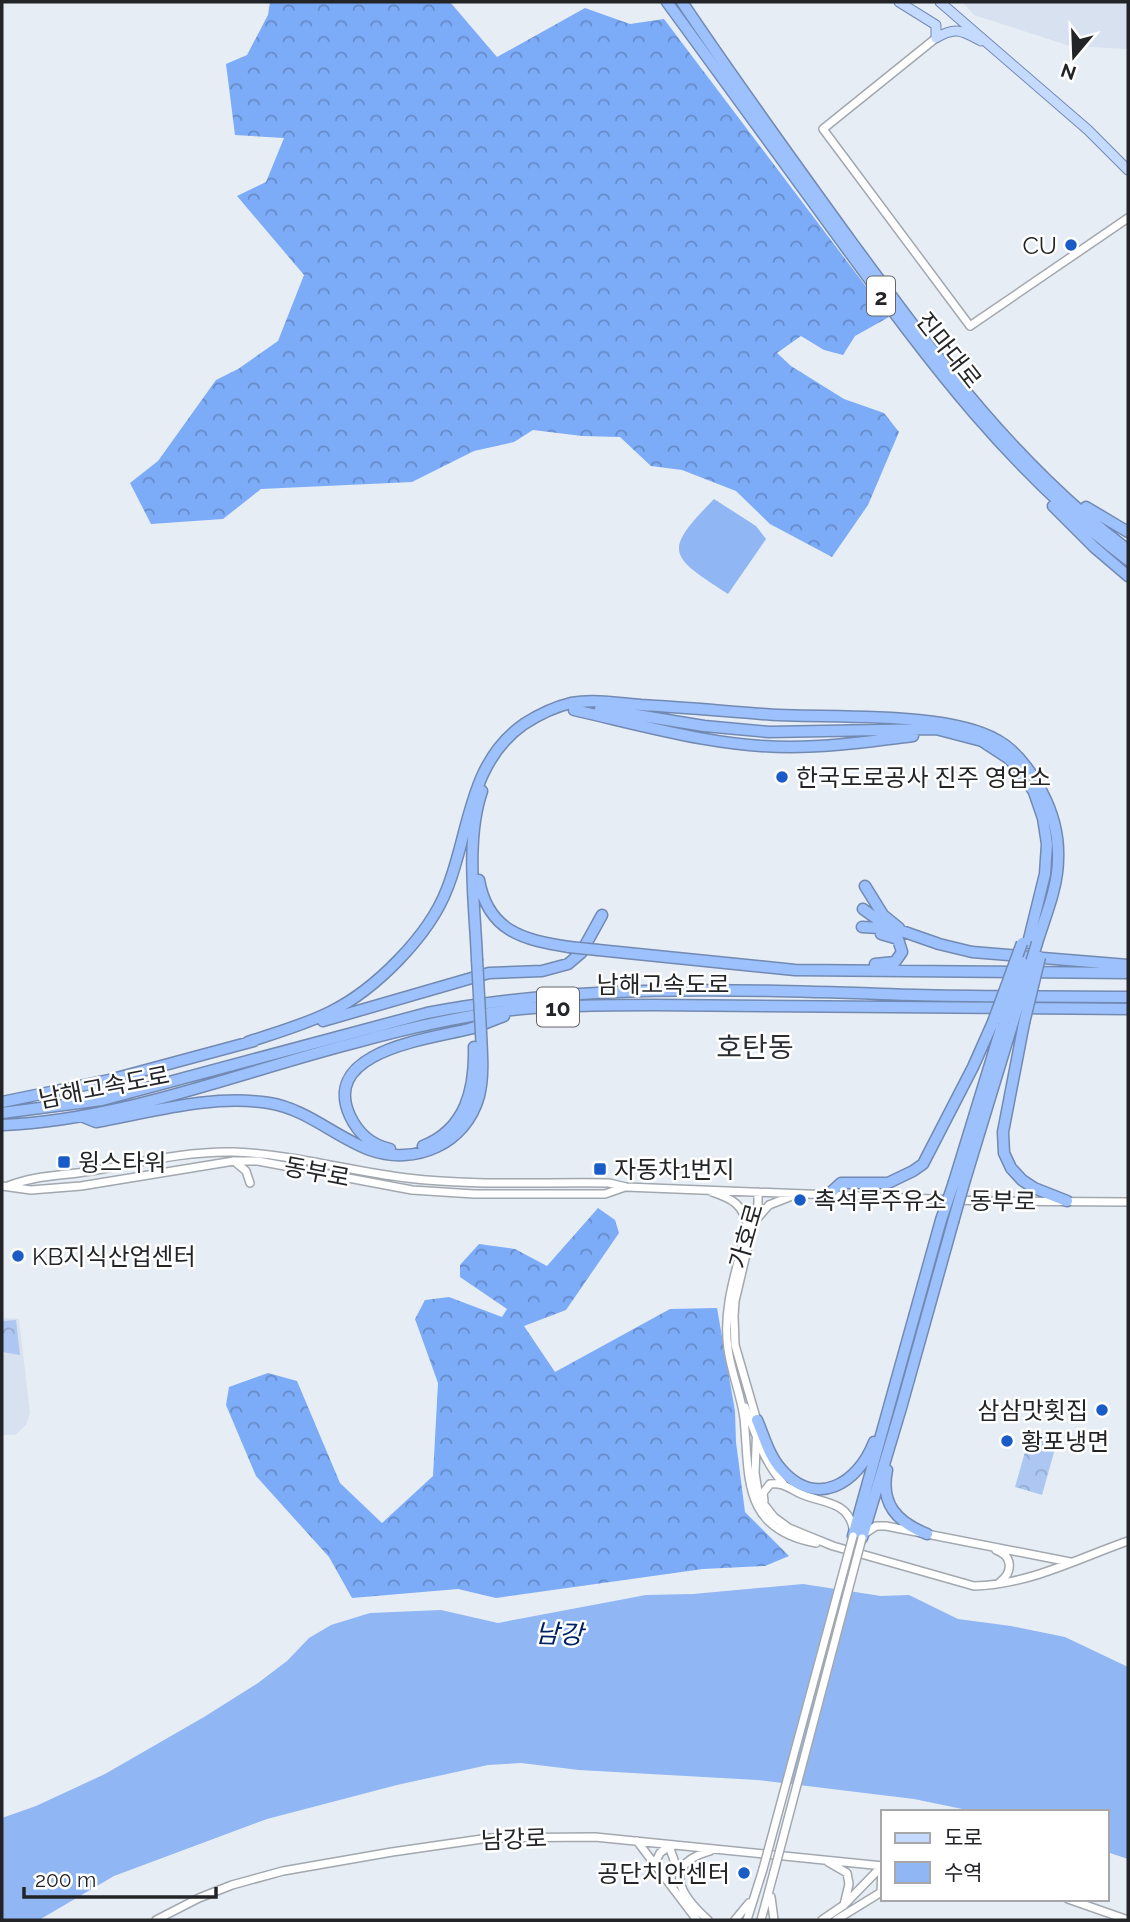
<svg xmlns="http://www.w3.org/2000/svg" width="1130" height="1922" font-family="Raleway,'Noto Sans KR',sans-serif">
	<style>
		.built { fill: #d8e1f0 }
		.forest { fill: url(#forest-crowns) }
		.park { fill: url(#park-crowns) }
		.water { fill: #90b6f4 }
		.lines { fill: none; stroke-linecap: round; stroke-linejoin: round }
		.minor-casing { stroke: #a3a8af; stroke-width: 10 }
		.major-casing { stroke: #728ab2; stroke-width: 11 }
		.highway-casing { stroke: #728ab2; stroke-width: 13 }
		.minor { stroke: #fff; stroke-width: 7 }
		.major { stroke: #c4dafe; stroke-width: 9 }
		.highway { stroke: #9dc1fd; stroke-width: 10 }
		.minor-bridge-casing { stroke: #a3a8af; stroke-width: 10; stroke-linecap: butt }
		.highway-bridge-casing { stroke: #728ab2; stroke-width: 13; stroke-linecap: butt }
		.minor-bridge { stroke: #fff; stroke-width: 7 }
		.highway-bridge { stroke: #9dc1fd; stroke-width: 10 }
		.poi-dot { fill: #195cc7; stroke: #fff; stroke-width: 2.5 }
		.labels { text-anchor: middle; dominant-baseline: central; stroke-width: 5; stroke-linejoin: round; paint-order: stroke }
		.shield { fill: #fff; stroke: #646668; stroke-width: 2 }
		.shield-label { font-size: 23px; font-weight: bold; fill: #222427 }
		.poi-label { font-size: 24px; fill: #222427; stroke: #fff; text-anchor: start }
		.street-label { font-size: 24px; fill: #222427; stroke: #fff }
		.water-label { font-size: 26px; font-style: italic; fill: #002365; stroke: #fff }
		.quarter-label { font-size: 28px; fill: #2a2e34; stroke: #fff }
	</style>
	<defs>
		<pattern id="forest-crowns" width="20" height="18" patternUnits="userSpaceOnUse" patternTransform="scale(1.75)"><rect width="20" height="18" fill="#7cabf8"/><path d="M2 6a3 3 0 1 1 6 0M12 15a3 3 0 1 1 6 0" fill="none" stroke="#658bc9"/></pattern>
		<pattern id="park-crowns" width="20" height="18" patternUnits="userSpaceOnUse" patternTransform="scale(1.75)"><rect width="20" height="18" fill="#acc7f1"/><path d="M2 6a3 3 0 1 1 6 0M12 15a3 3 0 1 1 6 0" fill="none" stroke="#94abcf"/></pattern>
	</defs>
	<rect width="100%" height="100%" fill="#e7edf5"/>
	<!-- built -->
	<path class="built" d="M 962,2 L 1128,2 L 1128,49 L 1070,46 L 974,15 Z
		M 2,1318 L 19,1319 L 30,1413 L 26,1425 L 15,1435 L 2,1435 Z"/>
	<!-- forest -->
	<path class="forest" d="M 270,2 L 450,2 L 497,57 L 585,8 L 630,24 L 664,19 L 889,317 L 855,336 L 843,355 L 824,350 L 801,336 L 777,353 L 791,366 L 844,399 L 884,413 L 899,432 L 868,505 L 832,557 L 770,524 L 736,491 L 682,470 L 651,466 L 620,437 L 582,436 L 533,430 L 514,442 L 474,451 L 412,482 L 261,489 L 223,519 L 151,524 L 130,483 L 158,461 L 216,380 L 238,369 L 278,341 L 304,275 L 237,196 L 266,182 L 284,138 L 235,135 L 226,64 L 247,55 L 268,15 Z
		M 598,1208 L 615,1220 L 619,1233 L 566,1310 L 524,1326 L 555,1372 L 670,1309 L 717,1308 L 735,1411 L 736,1442 L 745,1512 L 789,1556 L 765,1566 L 703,1569 L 496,1598 L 458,1589 L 352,1598 L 329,1557 L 256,1476 L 226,1405 L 229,1387 L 268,1373 L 297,1381 L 340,1483 L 382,1523 L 433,1476 L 438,1383 L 415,1319 L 425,1300 L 449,1297 L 502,1317 L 507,1309 L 460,1277 L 460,1265 L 479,1244 L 515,1249 L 547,1266 Z"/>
	<!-- park -->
	<path class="park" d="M 16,1320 L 20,1355 L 2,1352 L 2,1321 Z
		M 1031,1431 L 1058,1438 L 1042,1495 L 1015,1487 Z"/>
	<!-- water -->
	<path class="water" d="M 714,499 L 756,526 L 766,539 L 728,594 C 669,556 662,552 714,499 Z
		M 803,1584 L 881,1596 L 909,1595 L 958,1619 L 1011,1626 L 1065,1637 L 1128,1667 L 1128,1859 L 1107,1852 L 1107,1812 L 977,1812 L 914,1799 L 757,1780 L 579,1770 L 521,1763 L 488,1765 L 397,1785 L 267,1819 L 114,1876 L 39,1920 L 2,1920 L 2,1818 L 36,1806 L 105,1774 L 204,1717 L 258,1683 L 287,1661 L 309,1638 L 331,1625 L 370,1613 L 441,1610 L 498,1623 L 646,1595 L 693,1594 Z"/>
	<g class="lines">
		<defs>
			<path id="minor" d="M 936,38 L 823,129 L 970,326 L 1128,218
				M 234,1161 L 246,1171 L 250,1183
				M 2,1186 L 31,1190 L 81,1186 L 234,1161 L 258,1161 L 412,1190 L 474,1194 L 605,1194 L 625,1187
				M 8,1186 C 36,1175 62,1176 91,1171 C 138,1163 186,1151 233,1152 C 292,1154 349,1171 407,1178 C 473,1186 543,1182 609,1183 L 626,1187 L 983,1201 L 1128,1202
				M 712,1192 C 733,1199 742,1204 748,1226
				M 758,1192 L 758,1204 L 735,1301 L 734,1316 L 735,1345 L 757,1421 L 755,1473 L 759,1498 L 774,1517 L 789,1528 L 806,1535 L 833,1546 L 974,1586 C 1028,1585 1079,1558 1128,1541
				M 755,1221 L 769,1205 L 797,1194
				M 747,1228 C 737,1268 722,1308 728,1349 C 731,1372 741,1395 744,1418 C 750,1476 740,1529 816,1543
				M 745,1407 C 756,1434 763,1461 783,1483
				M 764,1501 L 763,1493 L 770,1484 C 783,1482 790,1489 801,1494 C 822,1503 848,1501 853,1528
				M 864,1534 L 876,1526 L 886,1526 L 1070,1562
				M 996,1550 C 1013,1556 1013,1572 1000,1582
				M 637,1841 L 697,1920
				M 828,1862 L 847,1873 L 849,1884 L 844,1905
				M 654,1865 L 660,1853 L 669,1846 L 679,1874
				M 881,1893 L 882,1867
				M 771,1897 L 774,1920
				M 1068,1899 L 1128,1920
				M 156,1920 L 199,1898 L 232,1885 L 283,1871 L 392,1852 L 489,1838 L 595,1837 L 883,1866
				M 708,1920 C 680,1895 661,1865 710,1851
				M 735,1920 L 749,1903
				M 747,1920 L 763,1869
				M 761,1920 L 774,1872
				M 822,1920 L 844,1905 L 882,1866
				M 836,1920 L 883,1891"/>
			<path id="major" d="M 899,2 L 936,25 L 936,38 C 956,26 962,31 981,41
				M 940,2 L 1088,130 L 1128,170"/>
			<path id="highway" d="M 667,2 C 725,82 784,162 842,242 C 930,362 1008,469 1128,560
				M 682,2 C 737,84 795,164 853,244 C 937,358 1014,464 1128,550
				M 1053,506 L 1094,547 L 1128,576
				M 1086,507 L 1128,532
				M 600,709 L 704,726 L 769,732 L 936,729 L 982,741 L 1008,758 L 1019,769 L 1034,792 L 1043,818 L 1047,844 L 1045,874 L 1028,943
				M 574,710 C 645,726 716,747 790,747 C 831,747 872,741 913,736
				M 479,880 C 488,931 523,940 569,947
				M 865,886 L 883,915 L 899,928
				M 863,909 L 888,927
				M 862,927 L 896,929 L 939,944 L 972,952 L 1128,965
				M 598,950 L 795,970 L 1128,973
				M 477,959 C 475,907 465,840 482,791
				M 875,964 L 895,962 L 902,952 L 898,939 L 881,934
				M 323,1021 L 489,973 L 542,971 L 568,964 L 581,953 L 602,915
				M 1024,1023 L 1003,1132 L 1004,1153 L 1011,1168 L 1022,1180 L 1034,1188 L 1067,1201
				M 248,1042 C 275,1033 304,1025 330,1012 C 375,990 429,936 447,889 C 470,832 468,763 524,724 C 538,715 554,707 571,703 C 594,699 618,703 641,705 C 681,707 722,711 762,714 C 824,719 946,710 997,740 C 1017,751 1032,773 1042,792 C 1053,813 1059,836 1058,859 C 1058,887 1045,917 1037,943
				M 2,1102 L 109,1080 L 254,1041
				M 2,1113 L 102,1100 L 427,1013 C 587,982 753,990 915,995 C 986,997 1057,996 1128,997
				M 81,1116 L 96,1122 C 152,1112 212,1094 269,1103 C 307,1109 335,1137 370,1150 C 415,1166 466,1144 479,1096 C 484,1076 482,1054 481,1033
				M 2,1125 C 123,1120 237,1073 354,1043 C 408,1028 464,1015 521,1009 C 565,1005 609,1005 654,1005 L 1128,1009
				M 423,1146 C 466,1129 475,1089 474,1047
				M 390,1149 C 371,1145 358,1133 350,1116 C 320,1051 429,1039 469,1029 C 481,1026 492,1020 504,1016
				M 954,1182 L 1003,1022
				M 964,1183 L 1013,1022
				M 828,1195 L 841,1183 L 888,1183 L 913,1171 L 923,1164 L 973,1067 L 993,1022
				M 757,1420 C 764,1436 769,1456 781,1469 C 816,1509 858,1484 874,1442
				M 887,1470 C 880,1504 897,1522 927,1534
				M 853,1536 L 941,1220
				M 862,1538 L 901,1408 L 953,1222"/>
		</defs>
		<!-- minor casing -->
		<use href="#minor" class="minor-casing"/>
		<!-- major casing -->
		<use href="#major" class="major-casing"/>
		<!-- highway casing -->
		<use href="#highway" class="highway-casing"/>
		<!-- minor -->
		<use href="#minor" class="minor"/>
		<!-- major -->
		<use href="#major" class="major"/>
		<!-- highway -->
		<use href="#highway" class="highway"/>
		<defs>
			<path id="minor-bridge" d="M 763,1869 L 853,1536
				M 774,1872 L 862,1538"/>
			<path id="highway-bridge" d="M 569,947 L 598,950
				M 477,959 L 481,1033
				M 993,1022 L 1022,943
				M 1003,1022 L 1022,962
				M 1013,1022 L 1037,943
				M 1024,1023 L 1040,957
				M 941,1220 L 954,1182
				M 953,1222 L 964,1183"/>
		</defs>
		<!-- minor-bridge casing -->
		<use href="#minor-bridge" class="minor-bridge-casing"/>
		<!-- highway-bridge casing -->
		<use href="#highway-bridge" class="highway-bridge-casing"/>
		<!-- minor-bridge -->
		<use href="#minor-bridge" class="minor-bridge"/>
		<!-- highway-bridge -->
		<use href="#highway-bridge" class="highway-bridge"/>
	</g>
	<!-- markers -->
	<g class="poi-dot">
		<circle cx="1071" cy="245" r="7"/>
		<circle cx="782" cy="777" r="7"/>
		<rect x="57" y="1155" width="14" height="14" rx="3.5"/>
		<rect x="593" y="1162" width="14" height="14" rx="3.5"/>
		<circle cx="800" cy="1200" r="7"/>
		<circle cx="18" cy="1256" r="7"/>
		<circle cx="1102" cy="1410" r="7"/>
		<circle cx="1007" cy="1441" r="7"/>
		<circle cx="744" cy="1873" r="7"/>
	</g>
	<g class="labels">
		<!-- shield labels -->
		<g class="shield">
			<rect x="867" y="276.5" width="28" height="39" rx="5"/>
			<rect x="537" y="987.5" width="42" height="39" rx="5"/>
		</g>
		<g class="shield-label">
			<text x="881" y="296">2</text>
			<text x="558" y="1007">10</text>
		</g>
		<!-- poi labels -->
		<g class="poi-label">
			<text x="1057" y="245" text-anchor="end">CU</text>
			<text x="796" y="777">한국도로공사 진주 영업소</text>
			<text x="78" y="1162">윙스타워</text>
			<text x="614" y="1169">자동차1번지</text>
			<text x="814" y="1200">촉석루주유소</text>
			<text x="32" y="1256">KB지식산업센터</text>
			<text x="1088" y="1410" text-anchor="end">삼삼맛횟집</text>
			<text x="1021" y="1441">황포냉면</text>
			<text x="730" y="1873" text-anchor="end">공단치안센터</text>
		</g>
		<!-- street labels -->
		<g class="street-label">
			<text transform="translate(949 350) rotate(52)">진마대로</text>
			<text x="663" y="984">남해고속도로</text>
			<text transform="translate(104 1087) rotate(-11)">남해고속도로</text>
			<text transform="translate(317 1172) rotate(11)">동부로</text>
			<text transform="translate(1003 1201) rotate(1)">동부로</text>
			<text transform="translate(746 1236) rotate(-74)">가호로</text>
			<text transform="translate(514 1839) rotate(-2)">남강로</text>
		</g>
		<!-- water labels -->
		<g class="water-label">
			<text transform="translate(559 1634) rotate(2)">남강</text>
		</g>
		<!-- quarter labels -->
		<g class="quarter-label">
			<text x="755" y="1047">호탄동</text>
		</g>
	</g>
	<!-- border -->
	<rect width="1130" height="1922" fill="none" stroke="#222427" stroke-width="7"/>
	<!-- legend -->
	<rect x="881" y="1810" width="228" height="91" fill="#ffffff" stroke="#a7a7a9" stroke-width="2"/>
	<rect x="895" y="1833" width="35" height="10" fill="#c4dafe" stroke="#a7a7a9" stroke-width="2"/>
	<text x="944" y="1845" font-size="21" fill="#222427">도로</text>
	<rect x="895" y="1862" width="35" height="21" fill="#90b6f4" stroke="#a7a7a9" stroke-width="2"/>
	<text x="944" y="1880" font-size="21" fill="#222427">수역</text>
	<!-- north arrow -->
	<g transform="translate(1074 56) rotate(199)" stroke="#ffffff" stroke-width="5" paint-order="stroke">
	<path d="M0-5L12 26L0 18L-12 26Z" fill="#222427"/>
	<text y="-10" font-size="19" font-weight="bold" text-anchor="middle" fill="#222427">N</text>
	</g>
	<!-- scale -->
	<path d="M24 1887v10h192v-10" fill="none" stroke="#222427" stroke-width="3.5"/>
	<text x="35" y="1887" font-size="21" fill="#222427" stroke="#ffffff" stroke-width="5" paint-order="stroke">200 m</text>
</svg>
